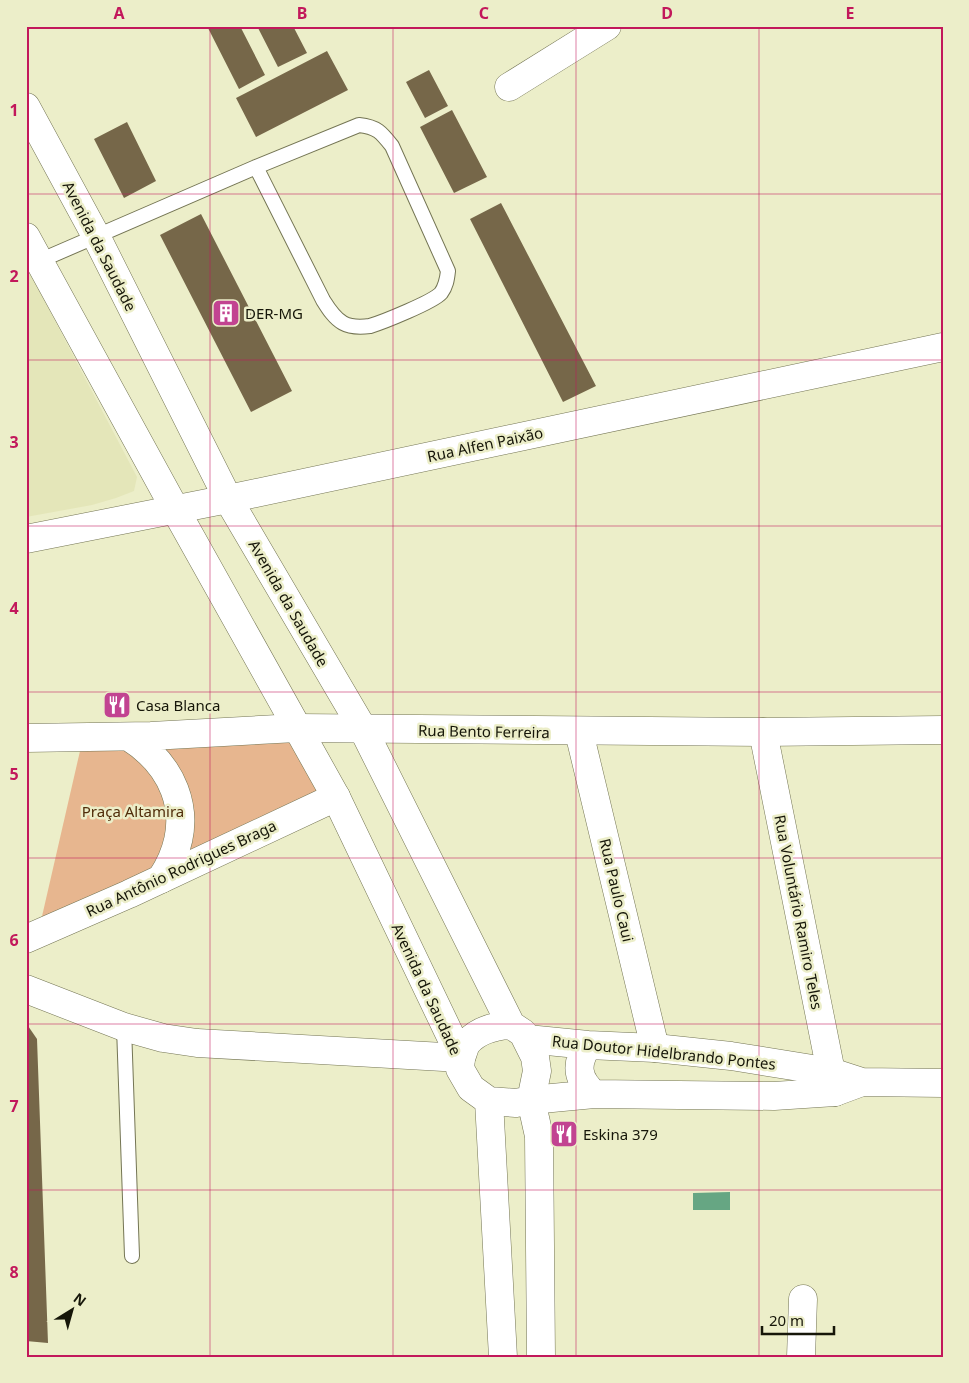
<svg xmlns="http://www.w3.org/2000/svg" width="969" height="1383" font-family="'Noto Sans',sans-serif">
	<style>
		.built { fill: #e4e6b9 }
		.green { fill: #e7b68f }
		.water { fill: #66a683 }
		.building { fill: #766749 }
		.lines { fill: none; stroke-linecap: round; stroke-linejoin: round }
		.service-casing { stroke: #747554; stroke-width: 16 }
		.minor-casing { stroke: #747554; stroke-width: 29 }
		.tertiary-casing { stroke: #747554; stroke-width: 29 }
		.secondary-casing { stroke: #747554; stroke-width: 29 }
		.service { stroke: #fff; stroke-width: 14 }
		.minor { stroke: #fff; stroke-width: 28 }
		.tertiary { stroke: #fff; stroke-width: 28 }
		.secondary { stroke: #fff; stroke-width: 28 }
		.grid { fill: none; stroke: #c2185b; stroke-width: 1; stroke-opacity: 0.55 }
		.labels { text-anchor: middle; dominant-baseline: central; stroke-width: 5; stroke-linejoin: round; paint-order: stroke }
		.street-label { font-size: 15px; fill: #161609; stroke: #eceec9 }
		.poi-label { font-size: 15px; fill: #161609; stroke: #eceec9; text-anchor: start }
		.park-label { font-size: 15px; fill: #502d0a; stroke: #eceec9 }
		.neatline { fill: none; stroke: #c2185b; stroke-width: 2 }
		.grid-label { font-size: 16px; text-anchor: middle; font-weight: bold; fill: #c2185b }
	</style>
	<rect width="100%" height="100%" fill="#eceec9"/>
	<!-- built -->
	<path class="built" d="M 26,266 L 137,477 L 134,491 L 116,498 L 92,505 L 26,517 Z"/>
	<!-- green -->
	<path class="green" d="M 292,743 L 322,795 L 40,925 L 80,751 L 157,744 Z"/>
	<!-- water -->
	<path class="water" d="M 730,1192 L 730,1210 L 693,1210 L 693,1193 Z"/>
	<!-- building -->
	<path class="building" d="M 207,26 L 240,26 L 265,75 L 239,89 Z
		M 257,26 L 293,26 L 307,53 L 278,67 Z
		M 327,51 L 348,90 L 256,137 L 236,98 Z
		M 429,70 L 448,106 L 425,118 L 406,82 Z
		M 452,110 L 487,177 L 454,193 L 420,127 Z
		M 127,122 L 156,181 L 124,198 L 94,139 Z
		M 501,203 L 596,386 L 563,402 L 470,219 Z
		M 201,214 L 292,391 L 251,412 L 160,235 Z
		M 26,1023 L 37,1039 L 48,1343 L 26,1341 Z"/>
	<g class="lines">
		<defs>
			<path id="service" d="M 39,261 L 256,167 L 359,125 C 377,127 381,132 392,146 L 448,271 C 447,280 446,286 441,293 C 433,302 383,322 370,326 C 362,327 350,327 343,323 C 334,318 328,308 323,300 L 256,167
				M 124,1027 L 132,1256"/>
			<path id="minor" d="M 509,87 L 607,26
				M 228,499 L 943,347
				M 579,732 L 655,1048
				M 763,732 L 835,1092
				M 26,939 L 129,894 L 336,797
				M 26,989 L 124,1027 L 163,1038 L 197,1043 L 461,1058
				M 801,1357 L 803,1299"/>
			<path id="tertiary" d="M 26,539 L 228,499
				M 129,737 C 172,764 193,810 172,859 C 169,866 165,873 161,879
				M 26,738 L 151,736 L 296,728 L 763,732 L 943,730
				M 527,1039 L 588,1045 L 655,1048 L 731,1056 L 831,1072 L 862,1082 L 943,1083
				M 588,1045 C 575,1064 577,1079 594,1094
				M 531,1100 L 594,1094 L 774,1096 L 835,1092 L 862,1082"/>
			<path id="secondary" d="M 26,107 L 96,236 L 228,499 L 363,729 L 511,1025 L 523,1033 L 535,1057 L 537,1071 L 531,1100 L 539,1136 L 541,1357
				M 26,237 L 175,509 L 336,797 L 461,1058 L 460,1069 L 471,1088 L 489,1101 L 516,1103 L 531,1100
				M 461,1058 C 463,1054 464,1047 467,1043 C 478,1030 495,1026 511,1025
				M 489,1101 L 503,1357"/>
		</defs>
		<!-- service casing -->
		<use href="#service" class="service-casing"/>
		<!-- minor casing -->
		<use href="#minor" class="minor-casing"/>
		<!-- tertiary casing -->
		<use href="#tertiary" class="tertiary-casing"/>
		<!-- secondary casing -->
		<use href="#secondary" class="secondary-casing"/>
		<!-- service -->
		<use href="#service" class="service"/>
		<!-- minor -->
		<use href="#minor" class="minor"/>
		<!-- tertiary -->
		<use href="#tertiary" class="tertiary"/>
		<!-- secondary -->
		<use href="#secondary" class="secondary"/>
	</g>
	<!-- grid -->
	<path class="grid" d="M 210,26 L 210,1357M 393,26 L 393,1357M 576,26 L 576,1357M 759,26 L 759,1357M 26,194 L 943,194M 26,360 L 943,360M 26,526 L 943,526M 26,692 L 943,692M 26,858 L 943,858M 26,1024 L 943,1024M 26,1190 L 943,1190"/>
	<!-- icons -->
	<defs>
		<symbol id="building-square" viewBox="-11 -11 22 22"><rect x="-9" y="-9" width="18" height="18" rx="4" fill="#c24391" stroke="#eceec9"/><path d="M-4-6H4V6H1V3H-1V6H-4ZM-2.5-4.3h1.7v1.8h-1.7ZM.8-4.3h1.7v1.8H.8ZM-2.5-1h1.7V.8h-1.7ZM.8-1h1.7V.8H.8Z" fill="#fff"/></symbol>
		<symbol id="restaurant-square" viewBox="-11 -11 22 22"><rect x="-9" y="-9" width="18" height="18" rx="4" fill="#c24391" stroke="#eceec9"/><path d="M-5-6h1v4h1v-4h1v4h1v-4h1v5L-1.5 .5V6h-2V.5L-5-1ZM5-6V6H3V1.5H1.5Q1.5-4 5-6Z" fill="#fff"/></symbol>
	</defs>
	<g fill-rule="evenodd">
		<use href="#building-square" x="210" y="297" width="32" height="32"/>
		<use href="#restaurant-square" x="101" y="689" width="32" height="32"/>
		<use href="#restaurant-square" x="548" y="1118" width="32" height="32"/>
	</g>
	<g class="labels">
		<!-- street labels -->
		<g class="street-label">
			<text transform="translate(100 246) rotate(63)">Avenida da Saudade</text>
			<text transform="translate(485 444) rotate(-12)">Rua Alfen Paixão</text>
			<text transform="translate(289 603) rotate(60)">Avenida da Saudade</text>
			<text transform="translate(484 731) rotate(1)">Rua Bento Ferreira</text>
			<text transform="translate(181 868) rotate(-25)">Rua Antônio Rodrigues Braga</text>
			<text transform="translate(617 890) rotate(77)">Rua Paulo Caui</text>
			<text transform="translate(799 912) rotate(79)">Rua Voluntário Ramiro Teles</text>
			<text transform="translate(427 989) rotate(65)">Avenida da Saudade</text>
			<text transform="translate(664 1052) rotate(6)">Rua Doutor Hidelbrando Pontes</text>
		</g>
		<!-- poi labels -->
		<g class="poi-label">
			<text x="245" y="313">DER-MG</text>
			<text x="136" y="705">Casa Blanca</text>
			<text x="583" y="1134">Eskina 379</text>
		</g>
		<!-- park labels -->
		<g class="park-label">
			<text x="133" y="811">Praça Altamira</text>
		</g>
	</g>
	<!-- border -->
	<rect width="969" height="1383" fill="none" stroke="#eceec9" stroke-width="55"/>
	<!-- north arrow -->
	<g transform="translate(72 1310) rotate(37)" stroke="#eceec9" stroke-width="4" paint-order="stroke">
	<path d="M0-4L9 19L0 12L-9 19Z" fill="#161609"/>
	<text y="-8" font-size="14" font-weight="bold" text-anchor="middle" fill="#161609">N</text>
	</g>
	<!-- scale -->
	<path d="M762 1326v8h72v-8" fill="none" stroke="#161609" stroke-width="2.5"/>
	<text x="769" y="1326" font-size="15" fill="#161609" stroke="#eceec9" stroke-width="4" paint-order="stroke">20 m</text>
	<rect x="28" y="28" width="914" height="1328" class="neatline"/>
	<g class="grid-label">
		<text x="119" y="19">A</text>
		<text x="302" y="19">B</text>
		<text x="484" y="19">C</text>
		<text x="667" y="19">D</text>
		<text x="850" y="19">E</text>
		<text x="14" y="116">1</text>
		<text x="14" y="282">2</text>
		<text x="14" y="448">3</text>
		<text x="14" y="614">4</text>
		<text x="14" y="780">5</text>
		<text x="14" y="946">6</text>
		<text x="14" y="1112">7</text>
		<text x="14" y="1278">8</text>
	</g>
</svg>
